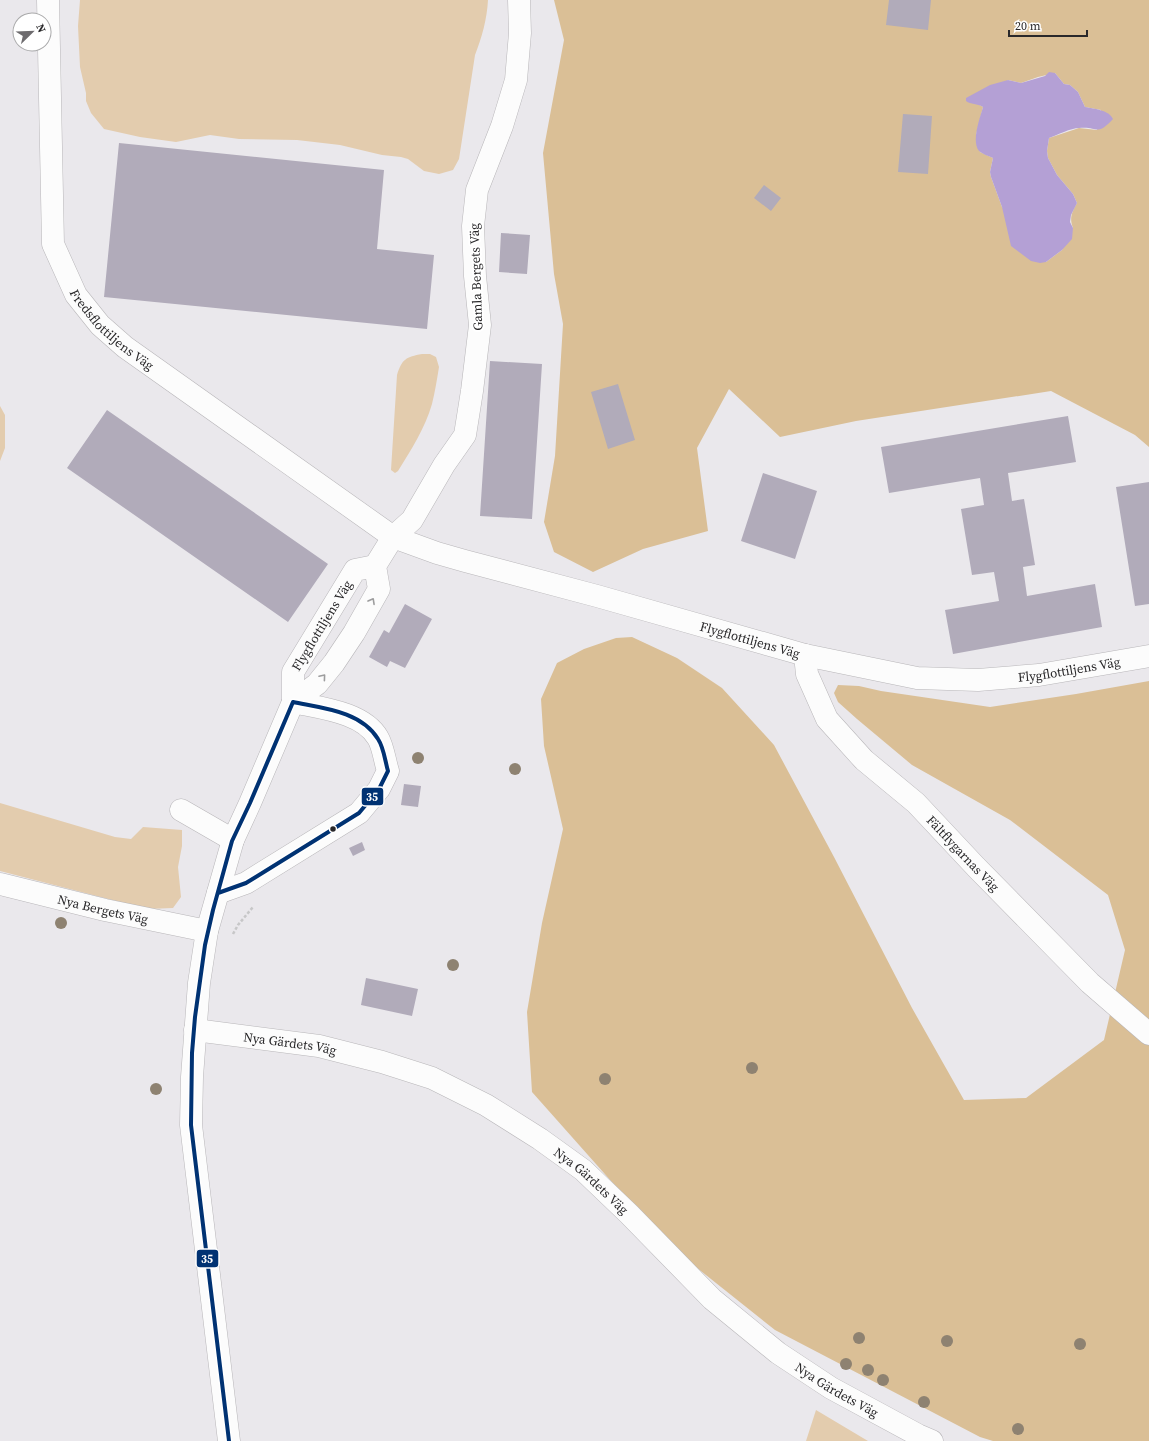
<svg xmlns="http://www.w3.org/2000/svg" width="1149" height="1441" font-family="'Source Serif 4',serif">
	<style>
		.green { fill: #e3ccae }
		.forest { fill: #dabf96; fill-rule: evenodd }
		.water { fill: #b4a0d5 }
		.building { fill: #b1abba }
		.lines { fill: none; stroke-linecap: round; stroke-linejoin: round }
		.minor-casing { stroke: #b8b6b9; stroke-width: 23 }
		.path { stroke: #c7c7c8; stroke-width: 2.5; stroke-dasharray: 3 2; stroke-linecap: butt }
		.minor { stroke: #fcfcfc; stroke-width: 22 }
		.bus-1-casing { stroke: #fff; stroke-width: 7 }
		.bus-1 { stroke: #003273; stroke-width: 4 }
		.tree { fill: #8e8271 }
		.oneway { stroke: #9d9d9e }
		.bus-dot { fill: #29282a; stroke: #fff; stroke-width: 1.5 }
		.labels { text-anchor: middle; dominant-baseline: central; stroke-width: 4; stroke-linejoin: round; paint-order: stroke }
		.street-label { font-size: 13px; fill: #29282a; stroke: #fff }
		.line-badge { stroke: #fff; stroke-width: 1.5 }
		.badge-label { font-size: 11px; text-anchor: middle; font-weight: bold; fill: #fff }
	</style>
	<rect width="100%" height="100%" fill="#eae8ec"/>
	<!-- green -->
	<path class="green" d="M 80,0 L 488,0 C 487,19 482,37 475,55 L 459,159 L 453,170 L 439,174 L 424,171 L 408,159 L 401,157 L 382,155 L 340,145 L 297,140 L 239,139 L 210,135 L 176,142 L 140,137 L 104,129 L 91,113 L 86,101 L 86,93 L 80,67 L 78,26 Z
		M 422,354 L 430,354 L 436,357 L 439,367 C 437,379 435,392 432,404 C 425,428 411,450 398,471 L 395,473 L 391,470 L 397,375 C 402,359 406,357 422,354 Z
		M 0,406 L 5,415 L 5,448 L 0,461 Z
		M 0,803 L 115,837 L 131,839 L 143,827 L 182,830 L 182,846 L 178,867 L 181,897 L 173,908 L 147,909 L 0,871 Z
		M 816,1410 L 868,1441 L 806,1441 Z"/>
	<!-- forest -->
	<path class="forest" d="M 554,0 L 1149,0 L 1149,447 L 1135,435 L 1051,391 L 856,421 L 780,437 L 729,389 L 697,448 L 708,531 L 643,549 L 593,572 L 554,552 L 544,522 L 555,456 L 563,324 L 554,274 L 543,153 L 564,40 ZM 1055,73 L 1064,84 L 1070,85 L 1078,92 L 1085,107 L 1101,110 L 1097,130 L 1079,128 L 1049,138 L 1047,151 L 1048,158 L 1057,175 L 1073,194 L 1077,203 C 1072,212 1069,218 1073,228 L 1062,250 L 1046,262 L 1002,207 L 991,177 L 990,172 L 993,158 L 980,152 L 976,135 L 983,107 L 978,104 L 1008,80 L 1021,83 L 1038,77 Z
		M 632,637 L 677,658 L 722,688 L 774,745 L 834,857 L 912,1008 L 964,1100 L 1026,1098 L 1104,1040 L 1125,950 L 1108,895 L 1010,820 L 912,765 L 857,719 L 838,702 L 834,693 L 838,685 L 859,686 L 881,691 L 990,707 L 1076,694 L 1149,681 L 1149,1441 L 993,1441 L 980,1437 L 775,1330 L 667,1244 L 532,1092 L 527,1012 L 542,923 L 563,829 L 544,746 L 541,699 L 557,663 L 584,649 L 616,638 Z"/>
	<!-- water -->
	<path class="water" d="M 1049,72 L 1055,73 L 1064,84 L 1070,85 L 1078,92 L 1085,107 C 1095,109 1109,110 1113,119 C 1096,137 1099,126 1079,128 C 1071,128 1057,135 1049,138 L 1047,151 L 1048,158 L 1057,175 L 1073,194 L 1077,203 L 1071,215 L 1070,222 L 1073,228 L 1072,239 L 1062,250 L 1046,262 L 1040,263 L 1031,261 L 1011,246 L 1002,207 L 991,177 L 990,172 L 993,158 C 989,156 982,154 979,151 C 971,141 980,118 983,107 C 977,103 971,105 966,101 L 966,98 L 990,85 L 1008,80 L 1021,83 L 1045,76 Z"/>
	<!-- building -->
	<path class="building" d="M 889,0 L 931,0 L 928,30 L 886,25 Z
		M 903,114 L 932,116 L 928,174 L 898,172 Z
		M 119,143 L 384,170 L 377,249 L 434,255 L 427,329 L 104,297 Z
		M 764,185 L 781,198 L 771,211 L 754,198 Z
		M 501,233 L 530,235 L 527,274 L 499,272 Z
		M 490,361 L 542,364 L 532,519 L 480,516 Z
		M 618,384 L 635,440 L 608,449 L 591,392 Z
		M 107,410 L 328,564 L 288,622 L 67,468 Z
		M 1068,416 L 1076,462 L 1008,473 L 1012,501 L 1024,499 L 1035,565 L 1023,567 L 1027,596 L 1095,584 L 1102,627 L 953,654 L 945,610 L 999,601 L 994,572 L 972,575 L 961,509 L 984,505 L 980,478 L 889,493 L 881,447 Z
		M 763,473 L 817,491 L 795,559 L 741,541 Z
		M 1149,482 L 1149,604 L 1135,606 L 1116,487 Z
		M 405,604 L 432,619 L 405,668 L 390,661 L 387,667 L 369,657 L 384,630 L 389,633 Z
		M 404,784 L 421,786 L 418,807 L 401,805 Z
		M 362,842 L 365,850 L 353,856 L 349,848 Z
		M 366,978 L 418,989 L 412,1016 L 361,1005 Z"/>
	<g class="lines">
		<defs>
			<g id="minor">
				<path id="s1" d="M 48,0 L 53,244 L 76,295 L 100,325 L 125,347 L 393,537 L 437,553 L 465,561 L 597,596 L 805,655 L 917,678 L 978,680 L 1039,675 L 1149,656"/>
				<path id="s2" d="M 805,655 L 807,674 L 827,719 L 864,760 L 916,803 L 976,867 L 1090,983 L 1149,1034"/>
				<path d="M 293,702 L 317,684 L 334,663 L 354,633 L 379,589 L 375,566 L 393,537 L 412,520 L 444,465 L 465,435 L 472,391 L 480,325 L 475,276 L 473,226 L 477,190 L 502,126 L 516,80 L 520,33 L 519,0"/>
				<path d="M 181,810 L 233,840"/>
				<path id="s3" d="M 0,884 L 105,910 L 207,931"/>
				<path d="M 218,893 L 246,883 L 359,813 L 379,789 L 388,771 C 385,762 383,746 378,738 C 363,712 320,708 293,702"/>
				<path id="s4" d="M 195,1030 L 319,1046 L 382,1062 L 432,1078 L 486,1105 L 540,1139 L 583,1170 L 629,1214 L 712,1299 L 778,1353 L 831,1388 L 918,1435 L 932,1441"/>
				<path id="s5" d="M 229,1441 L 191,1125 L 192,1077 L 199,983 L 207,931 L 233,840 L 250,803 L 293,702 L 293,672 L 355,570 L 375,566"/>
			</g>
		</defs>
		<!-- minor casing -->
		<use href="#minor" class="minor-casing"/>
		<!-- path -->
		<path class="path" d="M 233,934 L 238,925 L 253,907"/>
		<!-- minor -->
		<use href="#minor" class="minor"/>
		<defs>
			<path id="bus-1" d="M 218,893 L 246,883 L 359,813 L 379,789 L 388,771 C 385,761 384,748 378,739 C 361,711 322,708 293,702 L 250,803 L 232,841 L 213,910 L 205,945 L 195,1017 L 192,1053 L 191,1125 L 229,1441"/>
		</defs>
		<!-- bus-1 casing -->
		<use href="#bus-1" class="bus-1-casing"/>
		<!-- bus-1 -->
		<use href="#bus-1" class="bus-1"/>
	</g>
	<!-- trees -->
	<g class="tree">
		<circle cx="418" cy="758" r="6"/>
		<circle cx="515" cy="769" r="6"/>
		<circle cx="61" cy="923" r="6"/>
		<circle cx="453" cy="965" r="6"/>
		<circle cx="752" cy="1068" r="6"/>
		<circle cx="605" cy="1079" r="6"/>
		<circle cx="156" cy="1089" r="6"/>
		<circle cx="859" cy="1338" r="6"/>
		<circle cx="947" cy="1341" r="6"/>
		<circle cx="1080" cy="1344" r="6"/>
		<circle cx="846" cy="1364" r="6"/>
		<circle cx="868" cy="1370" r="6"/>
		<circle cx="883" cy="1380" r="6"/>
		<circle cx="924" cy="1402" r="6"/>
		<circle cx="1018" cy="1429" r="6"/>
	</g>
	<!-- one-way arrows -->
	<defs><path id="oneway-chevron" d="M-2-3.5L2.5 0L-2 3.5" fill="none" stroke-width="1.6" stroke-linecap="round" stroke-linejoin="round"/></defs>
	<g class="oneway">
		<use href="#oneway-chevron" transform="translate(372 601) rotate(-61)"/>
		<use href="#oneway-chevron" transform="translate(323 677) rotate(-50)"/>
	</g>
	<!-- markers -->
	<circle class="bus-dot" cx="333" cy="829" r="3.5"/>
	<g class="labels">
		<!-- street labels -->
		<g class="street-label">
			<text transform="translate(476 277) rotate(-92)">Gamla Bergets Väg</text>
			<text stroke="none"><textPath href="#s1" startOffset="350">Fredsflottiljens Väg</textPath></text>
			<text stroke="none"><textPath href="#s5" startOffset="843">Flygflottiljens Väg</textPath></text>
			<text stroke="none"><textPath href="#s1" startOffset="1072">Flygflottiljens Väg</textPath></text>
			<text stroke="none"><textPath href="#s1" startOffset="1396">Flygflottiljens Väg</textPath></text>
			<text stroke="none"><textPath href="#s2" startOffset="260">Fältflygarnas Väg</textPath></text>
			<text stroke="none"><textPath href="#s3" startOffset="106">Nya Bergets Väg</textPath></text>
			<text stroke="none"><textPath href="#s4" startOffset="96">Nya Gärdets Väg</textPath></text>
			<text stroke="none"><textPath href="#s4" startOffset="433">Nya Gärdets Väg</textPath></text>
			<text stroke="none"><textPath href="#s4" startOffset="757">Nya Gärdets Väg</textPath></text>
		</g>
	</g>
	<g class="line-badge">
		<rect x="361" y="787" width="23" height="19" rx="4" fill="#003273"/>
		<rect x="196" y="1249" width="23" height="19" rx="4" fill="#003273"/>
	</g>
	<g class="badge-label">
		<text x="372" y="801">35</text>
		<text x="207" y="1263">35</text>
	</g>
	<!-- north arrow -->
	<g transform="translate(32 32) rotate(67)"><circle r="19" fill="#ffffff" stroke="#a9a9aa"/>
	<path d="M0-3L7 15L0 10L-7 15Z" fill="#6d6b6e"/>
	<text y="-6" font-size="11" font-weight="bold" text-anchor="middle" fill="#29282a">N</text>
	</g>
	<!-- scale -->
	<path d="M1009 30v6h78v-6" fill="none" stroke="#29282a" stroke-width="2"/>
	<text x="1015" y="30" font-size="12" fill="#29282a" stroke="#ffffff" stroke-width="3" paint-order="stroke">20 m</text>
</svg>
